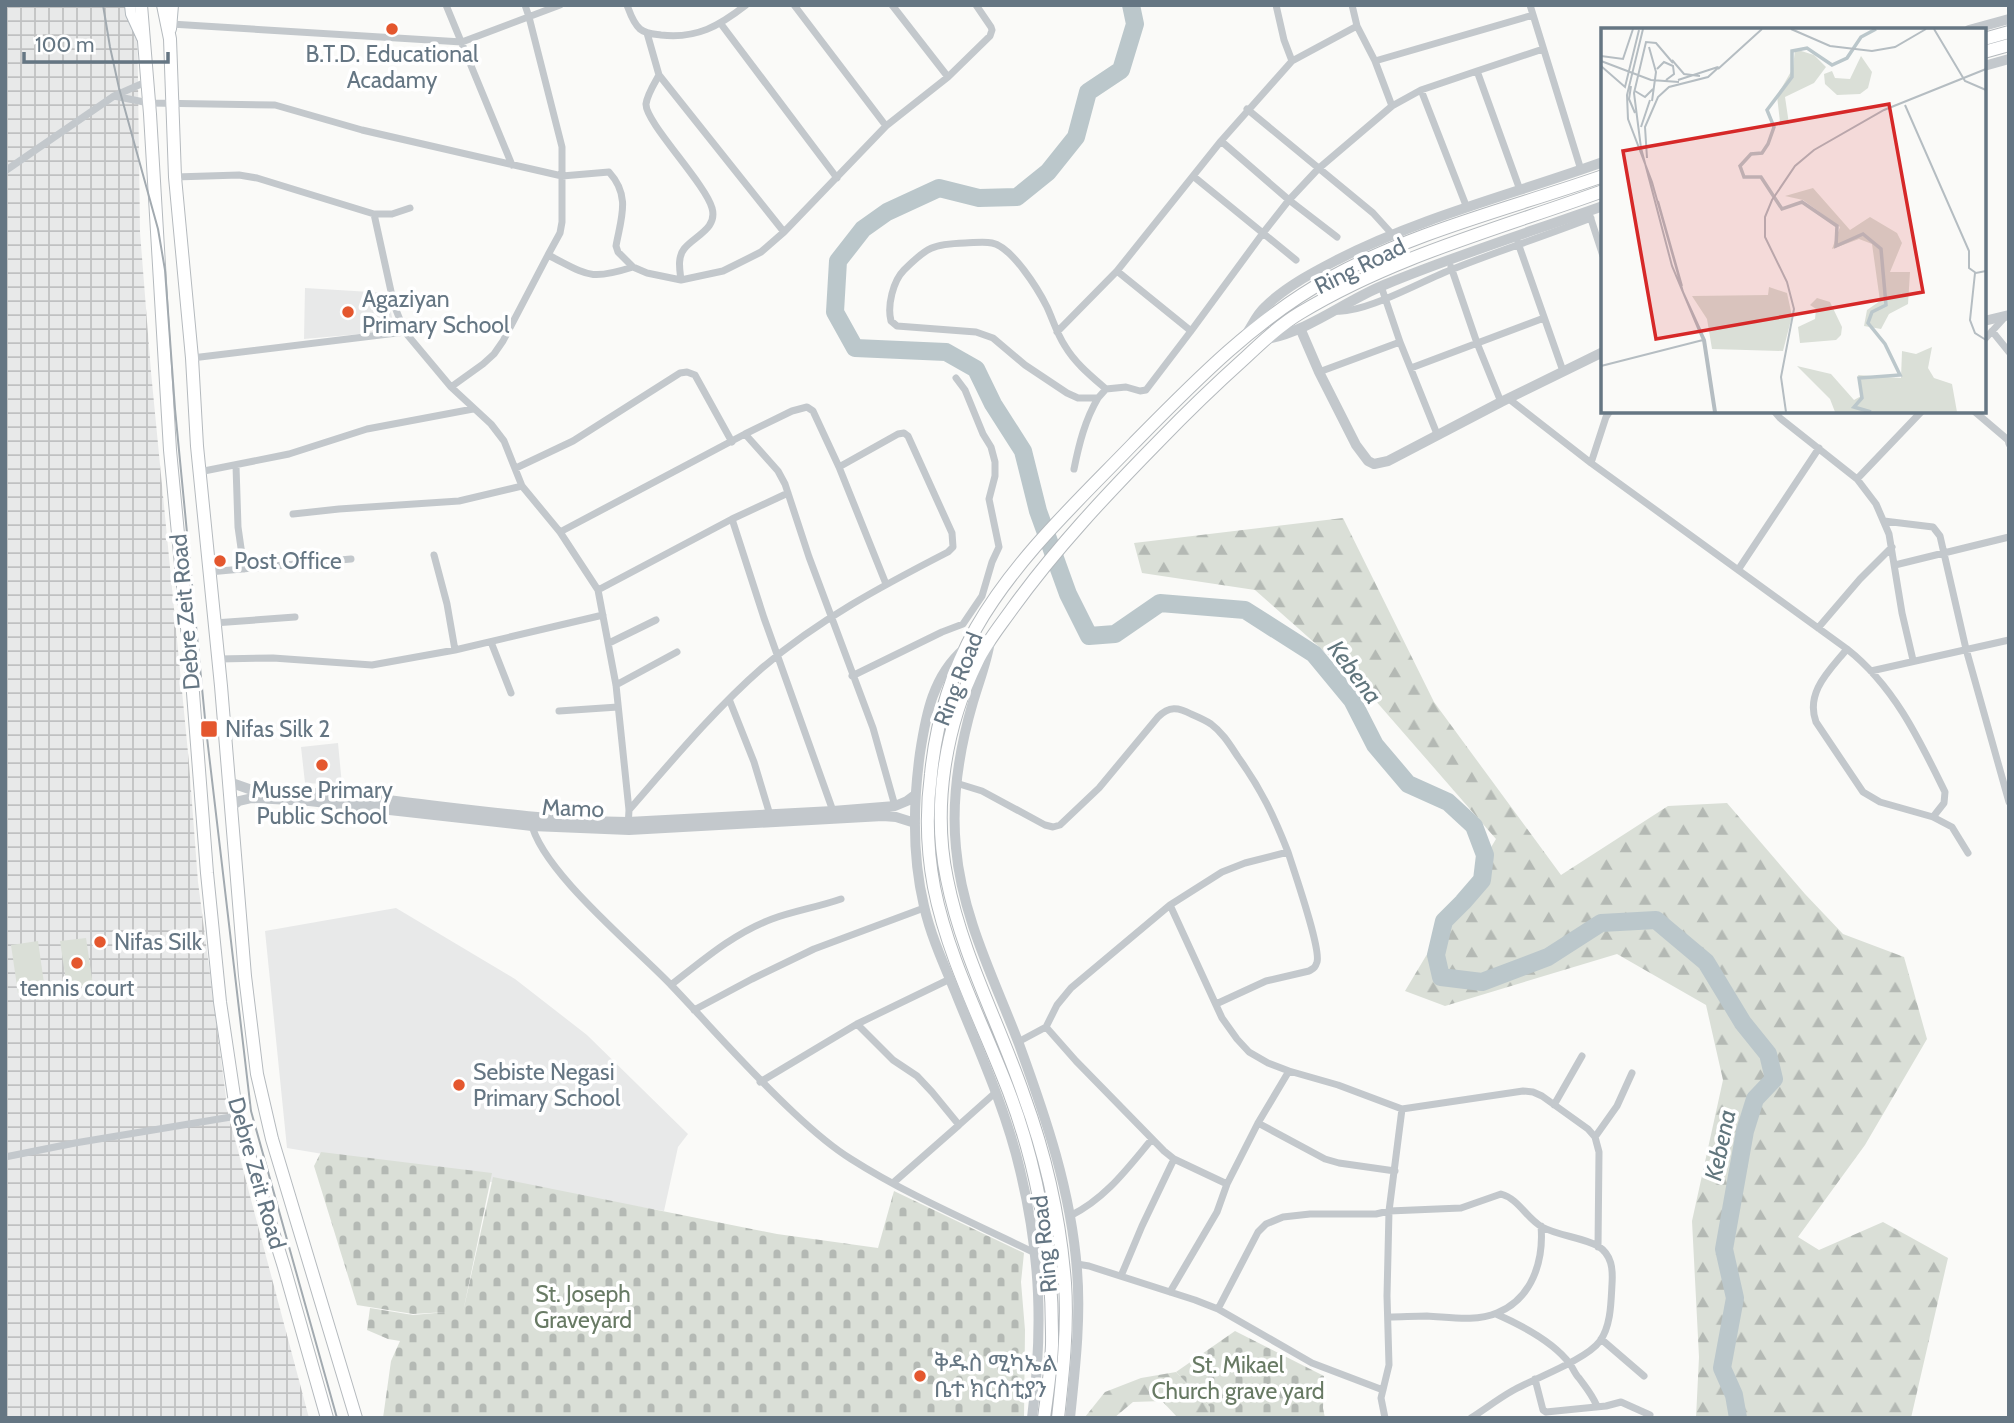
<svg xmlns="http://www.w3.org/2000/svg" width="2014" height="1423" font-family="Cabin,'Noto Sans Ethiopic',sans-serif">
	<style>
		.built { fill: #e8e9e9 }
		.industrial { fill: url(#industrial-grid) }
		.forest { fill: url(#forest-firs) }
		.cemetery { fill: url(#cemetery-stones) }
		.park { fill: #dadfd7 }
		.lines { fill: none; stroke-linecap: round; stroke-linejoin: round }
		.river { stroke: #bbc7cb; stroke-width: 18 }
		.secondary-casing { stroke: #b3babf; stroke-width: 12 }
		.primary-casing { stroke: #b5babe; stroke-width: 14 }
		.trunk-casing { stroke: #b4b9bd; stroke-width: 14 }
		.minor { stroke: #c3c8cc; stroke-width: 7 }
		.tertiary { stroke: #c3c8cc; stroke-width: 10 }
		.secondary { stroke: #fff; stroke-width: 10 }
		.primary { stroke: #fff; stroke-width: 12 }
		.trunk { stroke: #fff; stroke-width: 12 }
		.tram { stroke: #a2aab0; stroke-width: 2 }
		.poi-dot { fill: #e4572e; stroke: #fff; stroke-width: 2.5 }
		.labels { text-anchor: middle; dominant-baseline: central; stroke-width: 7; stroke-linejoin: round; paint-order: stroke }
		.poi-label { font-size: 23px; fill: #657683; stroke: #fff; text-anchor: start }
		.street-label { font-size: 23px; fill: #657683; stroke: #fff }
		.park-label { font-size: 23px; fill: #687a64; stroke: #fff }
		.water-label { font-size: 24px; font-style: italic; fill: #60757c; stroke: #fff }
		.inset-river { fill: none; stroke: #bbc7cb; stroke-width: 3.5 }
		.inset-road { fill: none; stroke: #b5bdc2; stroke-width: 2 }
		.view { fill: #d62828; fill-opacity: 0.15; stroke: #d62828; stroke-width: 3.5 }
		.inset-edge { fill: none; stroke: #657683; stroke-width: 3.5 }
	</style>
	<defs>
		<pattern id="industrial-grid" width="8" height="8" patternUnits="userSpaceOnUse" patternTransform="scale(1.75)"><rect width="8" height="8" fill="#e8e9e9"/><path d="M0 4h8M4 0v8" fill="none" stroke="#c0c1c2"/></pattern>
		<pattern id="forest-firs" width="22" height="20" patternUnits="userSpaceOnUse" patternTransform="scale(1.75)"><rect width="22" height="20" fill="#dadfd7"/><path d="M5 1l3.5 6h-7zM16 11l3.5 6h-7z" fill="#b4b9b4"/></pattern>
		<pattern id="cemetery-stones" width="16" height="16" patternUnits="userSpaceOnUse" patternTransform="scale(1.75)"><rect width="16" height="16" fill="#dadfd7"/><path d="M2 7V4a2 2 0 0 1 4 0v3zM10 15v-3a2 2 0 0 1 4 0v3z" fill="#b4b9b4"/></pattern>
	</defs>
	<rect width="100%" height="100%" fill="#fafaf8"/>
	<!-- built -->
	<path class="built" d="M 305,288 L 387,293 L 395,331 L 304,339 Z
		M 338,743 L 342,785 L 305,783 L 301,747 Z
		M 396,908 L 515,979 L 587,1035 L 688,1134 L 678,1147 L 664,1211 L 287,1148 L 265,931 Z"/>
	<!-- industrial -->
	<path class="industrial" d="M 5,5 L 137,5 L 140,232 L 151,372 L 189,763 L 198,882 L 228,1113 L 309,1418 L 5,1418 Z"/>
	<!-- forest -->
	<path class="forest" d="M 1343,518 L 1434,702 L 1561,875 L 1668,806 L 1727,803 L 1805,894 L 1843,934 L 1904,957 L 1927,1039 L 1865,1145 L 1798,1237 L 1819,1250 L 1883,1222 L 1948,1258 L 1911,1418 L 1696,1418 L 1699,1357 L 1692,1221 L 1723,1080 L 1706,1005 L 1617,954 L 1445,1006 L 1405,991 L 1496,839 L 1361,684 L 1255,590 L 1142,573 L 1134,543 Z
		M 1176,1372 L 1210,1407 L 1210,1418 L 1178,1418 L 1162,1401 L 1133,1402 L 1114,1418 L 1085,1417 L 1105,1392 L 1141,1378 Z"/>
	<!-- cemetery -->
	<path class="cemetery" d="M 321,1152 L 492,1173 L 463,1312 L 493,1177 L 777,1234 L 878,1248 L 894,1191 L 1024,1253 L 1021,1282 L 1025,1330 L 1024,1418 L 383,1418 L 391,1361 L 400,1341 L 388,1339 L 367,1330 L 370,1308 L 413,1315 L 447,1312 L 413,1314 L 357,1305 L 314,1166 Z
		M 1235,1331 L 1324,1376 L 1323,1408 L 1325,1418 L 1210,1418 L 1210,1407 L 1176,1372 Z"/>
	<!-- park -->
	<path class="park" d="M 86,938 L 93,985 L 67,988 L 60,941 Z
		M 38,941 L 45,990 L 18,993 L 11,945 Z"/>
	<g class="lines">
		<!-- river -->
		<path class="river" d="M 1131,5 L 1135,24 L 1121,70 L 1088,92 L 1076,137 L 1048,172 L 1017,197 L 979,198 L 939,188 L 887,212 L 863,229 L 838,261 L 835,312 L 855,348 L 946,352 L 976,369 L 993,404 L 1023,451 L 1038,511 L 1068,594 L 1089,636 L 1115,634 L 1160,603 L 1245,610 L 1314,654 L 1352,700 L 1375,745 L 1408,784 L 1448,802 L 1474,826 L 1485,855 L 1482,880 L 1463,902 L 1444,921 L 1436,955 L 1441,977 L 1482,982 L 1548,957 L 1601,923 L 1656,920 L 1706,962 L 1743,1023 L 1768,1054 L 1774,1079 L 1755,1099 L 1745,1131 L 1724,1249 L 1735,1298 L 1722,1368 L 1734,1395 L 1738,1418"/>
		<defs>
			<path id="secondary" d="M 130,5 L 131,14 L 142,38
				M 171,29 L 173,5"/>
			<path id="primary" d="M 141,5 L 150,114 L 170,450 L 192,680 L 207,873 L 220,1002 L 237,1116 L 284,1267 L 327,1418
				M 163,5 L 170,39 L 175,177 L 192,358 L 197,446 L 221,686 L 245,976 L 257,1074 L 272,1139 L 356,1418"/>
			<path id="trunk" d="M 1984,39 L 2009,32
				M 1984,52 L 2009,45
				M 1044,1418 C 1047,1394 1051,1370 1052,1345 C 1053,1258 1040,1174 1009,1092 C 983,1024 948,958 934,887 C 927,850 926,811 931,774 C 936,723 951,673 976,628 C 1016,558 1078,501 1133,444 C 1193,383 1255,319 1330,278 C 1415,231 1512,208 1603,176
				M 1058,1418 C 1063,1373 1068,1328 1065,1283 C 1060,1219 1046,1156 1024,1096 C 999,1023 962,955 947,879 C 932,808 945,727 977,662 C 986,643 1000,626 1012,609 C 1056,548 1107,494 1159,441 C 1187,412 1215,385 1245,358 C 1262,342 1280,325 1300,313 C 1394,256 1501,228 1603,191"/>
		</defs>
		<!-- secondary casing -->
		<use href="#secondary" class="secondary-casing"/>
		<!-- primary casing -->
		<use href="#primary" class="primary-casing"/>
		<!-- trunk casing -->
		<use href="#trunk" class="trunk-casing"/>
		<!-- minor -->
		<path class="minor" d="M 446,5 L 512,165
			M 525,5 L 529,17 L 562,147 L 562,222 L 560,233 L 548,255 C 588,275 589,281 633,267 L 647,273 L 681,280 L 723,271 L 761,252 L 784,232 L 886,126 L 948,77 L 990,36 L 992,30 L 991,27 L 976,5
			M 627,5 C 630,13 633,23 640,29 C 646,34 654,34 661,35 C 697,39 719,26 746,5
			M 794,5 L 886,126
			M 892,5 L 948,77
			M 1276,5 L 1284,40 L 1292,61
			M 1352,5 L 1357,26 L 1375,61 L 1392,106
			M 1530,5 L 1581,170
			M 171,24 L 462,42 L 560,5
			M 721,24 L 837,178
			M 647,33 L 659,75 L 784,232
			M 1375,61 L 1533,15
			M 1477,71 L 1543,49
			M 659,75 C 654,84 647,95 646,104 C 645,122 705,183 712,208 C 718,229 694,236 684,249 C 677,258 680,271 681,280
			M 1421,90 L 1467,208
			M 114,96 L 149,103 L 275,105 L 362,130 L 562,176 L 609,172 C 631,196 621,218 616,246 L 618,252 L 633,267
			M 1247,109 L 1373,213 L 1392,234
			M 1221,141 L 1289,200 L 1337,237
			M 5,171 L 114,96 L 148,81
			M 1193,176 L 1296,260
			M 175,177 L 239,175 L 257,178 L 374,214 L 392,214 L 410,208
			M 374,214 L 394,305 L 405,332
			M 1590,216 L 1603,256
			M 1518,243 L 1563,371
			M 1451,267 L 1477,343 L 1501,402
			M 1117,271 L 1191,331 L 1263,233 L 1289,200 L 1318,169 L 1392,106 L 1421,90 L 1477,71 L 1520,190
			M 1381,286 L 1400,342 L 1437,434
			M 1336,311 C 1365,314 1423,280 1453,269 C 1498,251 1545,236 1591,218
			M 1992,331 L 2009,352
			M 1057,332 L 1117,271 L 1221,141 L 1292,61 L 1357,26
			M 1984,340 L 2005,317
			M 192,358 L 405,332 L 451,387 L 491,424 L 504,441 L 522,486 L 560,532 L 598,590 L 616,685 L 629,810 L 628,827
			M 1411,368 L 1544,318
			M 1319,372 L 1400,342
			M 451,387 L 483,364 L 494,354 L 503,341 L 548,255
			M 1106,389 C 1091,376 1075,363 1065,346 C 1057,334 1053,320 1047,307 C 1038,289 1012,247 992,243 C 983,241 973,243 965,243 C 933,244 927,247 904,270 C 893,281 887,306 891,321 L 897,326 L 976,332 L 993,338 L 1025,365 L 1067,393 L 1078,398 L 1098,398 L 1106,389 L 1126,387 L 1140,391 L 1146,390 L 1191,331
			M 1509,399 L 1591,463 L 1847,649 C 1894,686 1919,739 1945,792 L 1944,803 L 1933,817
			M 1774,411 L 1780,418 L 1857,479 L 1876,504 L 1889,534 L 1902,613 L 1913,660
			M 1974,411 L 2008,440 L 2009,444
			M 745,434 L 778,471 L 785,484 L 809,557 L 873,728 L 895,806
			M 1591,463 L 1606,417 L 1610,411
			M 236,466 L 238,527 L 244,569
			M 516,468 L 573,441 L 680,373 L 687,372 L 695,375 L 732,442
			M 1074,469 C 1079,444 1085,420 1098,398
			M 199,472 L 289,454 L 367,429 L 473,409
			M 1857,479 L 1922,411
			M 293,514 L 339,509 L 459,501 L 522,486
			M 732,519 L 764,618 L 833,811
			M 1884,521 L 1933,527 L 1940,536 L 1966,649 L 2009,802
			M 560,532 L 745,434 L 792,411 L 807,407 L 813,411 L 839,467 L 886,584
			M 434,555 L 447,604 L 455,650
			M 1895,565 L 2009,537
			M 1738,570 L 1819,448
			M 209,572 L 351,559
			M 598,590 L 732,519 L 788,493
			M 214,623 L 295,617
			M 1818,628 L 1860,579 L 1892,547
			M 491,642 L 511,693
			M 609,643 L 656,620
			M 1847,649 C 1830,670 1805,692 1816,722 L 1863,792 L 1880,802 L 1933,817 L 1952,827 L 1968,853
			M 218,659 L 273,658 L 372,665 L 455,650 L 603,615
			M 1871,671 L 2009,640
			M 852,676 L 942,632 L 963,624 L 982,596 L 992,562 L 999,547 L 989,499 L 995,476 L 995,462 L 991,447 L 983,434 L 965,390 L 956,378
			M 616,685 L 677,652
			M 729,699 L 754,762 L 770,815
			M 559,711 L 618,707
			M 956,783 L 982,791 L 1045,825 L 1053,827 L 1060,825 L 1099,788 L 1158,717 C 1169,706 1178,707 1191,714 C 1198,717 1205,720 1211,724 C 1223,733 1230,745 1238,757 C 1261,789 1274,816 1288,852 L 1245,863 L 1222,872 L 1170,905 L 1071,988 L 1057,1005 L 1046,1027
			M 629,810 C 670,763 715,709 762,668 C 818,620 882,586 948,552 L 953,547 L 952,533 L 908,436 L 904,433 L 898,434 L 839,467
			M 531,822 C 541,871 636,948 672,986 C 712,1028 750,1072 793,1112 C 811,1129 830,1146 851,1159 C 909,1196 974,1223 1035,1253
			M 1170,905 L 1222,1018 L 1237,1039 L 1249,1052 L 1268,1063 L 1289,1071
			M 671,985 C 703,960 734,933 772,919 C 794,911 818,907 841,899
			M 1216,1004 L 1266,981 L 1309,971 C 1314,968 1315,968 1317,962 C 1321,948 1294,871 1288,852
			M 694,1010 L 752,979 L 814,949 L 924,908
			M 857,1024 L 893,1060 L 917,1076 L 932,1092 L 959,1125 L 996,1092
			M 1018,1042 L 1046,1027 L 1076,1061 L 1164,1151 L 1174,1159 L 1227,1184 L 1258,1123 L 1289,1071 L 1338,1085 L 1402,1109 L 1389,1211 L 1387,1296 L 1389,1365 L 1381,1398 L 1385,1418
			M 760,1082 L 857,1024 L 950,979
			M 1554,1105 L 1582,1056
			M 1402,1109 L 1523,1091 L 1533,1092 L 1542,1096 L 1588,1129 L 1595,1137 L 1599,1152 L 1598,1247
			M 1258,1123 L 1325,1159 L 1339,1163 L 1395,1171
			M 1595,1137 L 1617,1106 L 1632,1073
			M 5,1157 L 75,1143 L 237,1116
			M 893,1183 L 959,1125
			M 1070,1216 C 1105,1199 1127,1169 1152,1139
			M 1077,1264 L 1089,1266 L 1195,1300 L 1218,1309 L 1312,1363 L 1383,1390
			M 1121,1276 L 1142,1226 L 1174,1159
			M 1170,1292 L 1217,1212 L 1227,1184
			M 1218,1309 L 1258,1232 L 1266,1224 L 1283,1217 L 1310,1214 L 1376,1214 L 1389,1211 L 1461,1208 L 1501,1194 C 1519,1199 1526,1218 1542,1227 C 1559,1236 1581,1237 1598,1246 C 1612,1255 1613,1269 1612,1284 C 1611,1302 1611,1326 1600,1341 C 1586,1360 1535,1378 1512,1391 C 1498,1399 1485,1409 1471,1418
			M 1496,1314 C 1521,1325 1553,1341 1570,1364 C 1573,1368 1575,1374 1579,1378 C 1587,1389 1591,1393 1597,1406
			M 1389,1317 C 1401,1317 1414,1316 1427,1316 C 1449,1317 1476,1322 1497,1313 C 1532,1299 1544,1261 1541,1226
			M 1601,1339 L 1644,1376
			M 1535,1379 L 1543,1410 L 1546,1412 L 1606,1406 L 1621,1402 L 1650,1415"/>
		<!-- tertiary -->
		<path class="tertiary" d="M 1969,30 L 2009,19
			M 1984,66 L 2009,59
			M 1984,321 L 2009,315
			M 1300,328 L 1319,372 L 1356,445 L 1368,461 L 1374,464 L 1388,461 L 1501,402 L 1603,352
			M 1247,333 C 1253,324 1257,314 1265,307 C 1285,287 1312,273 1337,260 C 1421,217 1514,194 1603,162
			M 1267,339 C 1309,331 1345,301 1384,285 C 1456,255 1530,232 1603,206
			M 990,641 C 987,662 979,681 973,702 C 959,750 951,798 956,848 C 962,917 995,981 1019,1044 C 1046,1118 1071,1191 1077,1270 C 1081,1319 1075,1369 1070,1418
			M 964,649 C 933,676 926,714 920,753 C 913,804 912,856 924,906 C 931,937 945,967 957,996 C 980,1053 1006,1110 1020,1170 C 1041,1257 1043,1330 1032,1418
			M 229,782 L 249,789 C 292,792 335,794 377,799 C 461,808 544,821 628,822 L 833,811 L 895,806 L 907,801 L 915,795
			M 232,806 L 239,801 L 252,798 L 309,801 L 532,826 L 629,830 L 883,816 L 896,817 L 915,823"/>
		<!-- secondary -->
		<use href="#secondary" class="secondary"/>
		<!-- primary -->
		<use href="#primary" class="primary"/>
		<!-- trunk -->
		<use href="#trunk" class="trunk"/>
		<!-- tram -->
		<path class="tram" d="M 103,5 L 110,47 L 119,88 L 158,229 L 165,270 L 175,409 L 206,729 L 251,1111 L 337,1418"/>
	</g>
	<!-- markers -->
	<g class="poi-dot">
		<circle cx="392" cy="29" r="7"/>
		<circle cx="348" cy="312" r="7"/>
		<circle cx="220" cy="561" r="7"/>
		<rect x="200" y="720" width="18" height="18" rx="3.5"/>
		<circle cx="322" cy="765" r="7"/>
		<circle cx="100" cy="942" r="7"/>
		<circle cx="77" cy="963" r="7"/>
		<circle cx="459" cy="1085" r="7"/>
		<circle cx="920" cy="1376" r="7"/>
	</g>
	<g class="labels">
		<!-- poi labels -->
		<g class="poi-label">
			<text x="392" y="54" text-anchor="middle">B.T.D. Educational<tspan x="392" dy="26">Acadamy</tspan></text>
			<text x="362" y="299">Agaziyan<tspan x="362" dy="26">Primary School</tspan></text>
			<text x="234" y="561">Post Office</text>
			<text x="225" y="729">Nifas Silk 2</text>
			<text x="322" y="790" text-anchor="middle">Musse Primary<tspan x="322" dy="26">Public School</tspan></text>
			<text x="114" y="942">Nifas Silk</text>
			<text x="77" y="988" text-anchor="middle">tennis court</text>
			<text x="473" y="1072">Sebiste Negasi<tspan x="473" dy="26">Primary School</tspan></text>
			<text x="934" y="1363">ቅዱስ ሚካኤል<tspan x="934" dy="26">ቤተ ክርስቲያን</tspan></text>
		</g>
		<!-- street labels -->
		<g class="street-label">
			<text transform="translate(1360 266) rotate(-26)">Ring Road</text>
			<text transform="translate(185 612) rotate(-95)">Debre Zeit Road</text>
			<text transform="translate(958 679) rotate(-69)">Ring Road</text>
			<text transform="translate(573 808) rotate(2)">Mamo</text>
			<text transform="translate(257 1173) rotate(74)">Debre Zeit Road</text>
			<text transform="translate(1044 1244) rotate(-96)">Ring Road</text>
		</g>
		<!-- park labels -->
		<g class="park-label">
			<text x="583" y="1294">St. Joseph<tspan x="583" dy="26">Graveyard</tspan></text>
			<text x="1238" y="1365">St. Mikael<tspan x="1238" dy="26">Church grave yard</tspan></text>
		</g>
		<!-- water labels -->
		<g class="water-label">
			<text transform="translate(1355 672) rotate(53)">Kebena</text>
			<text transform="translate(1720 1145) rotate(-78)">Kebena</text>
		</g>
	</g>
	<!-- overview -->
	<g transform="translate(1601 28)">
		<rect width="385" height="385" fill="#fafaf8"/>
		<path d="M 194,21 L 213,27 L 225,39 L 213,55 L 184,69 L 188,96 L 179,94 L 176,68 L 192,40 ZM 260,28 L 271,44 L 267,60 L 259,66 L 236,67 L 224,56 L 223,46 L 231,43 L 234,50 L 249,51 ZM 212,160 L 249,202 L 269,189 L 296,205 L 301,215 L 289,244 L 309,244 L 307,276 L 288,286 L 280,301 L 263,298 L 266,282 L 279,273 L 271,216 L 258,211 L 231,221 L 239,199 L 202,172 L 184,168 ZM 331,319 L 327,340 L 333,350 L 351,356 L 356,384 L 234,384 L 229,371 L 196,338 L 230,346 L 253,372 L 262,367 L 257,347 L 300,350 L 301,323 L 315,326 Z" fill="#dadfd7"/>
		<path d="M 168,259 L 186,265 L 191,288 L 182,323 L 111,321 L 106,291 L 91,268 L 167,267 ZM 216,270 L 229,274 L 241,299 L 240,307 L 235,312 L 199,315 L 197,299 L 214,291 L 215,281 L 209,277 Z" fill="#dadfd7"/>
		<path class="inset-river" d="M 270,384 L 253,379 L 261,370 L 258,350 L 299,347 L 284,316 L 267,295 L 271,284 L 285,277 L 280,221 L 262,206 L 235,218 L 236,198 L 201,174 L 181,181 L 160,149 L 143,149 L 139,138 L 150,126 L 161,125 L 167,116 L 173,99 L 166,82 L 191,49 L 191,23 L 206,20 L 231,37 L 246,30 L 260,9 L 275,1"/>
		<path class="inset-road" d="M 42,1 L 26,67 L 27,91 L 51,154 L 82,264 L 104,312 L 115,384M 190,1 L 229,18 L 271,23 L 294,19 L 325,1M 333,1 L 364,53 L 385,62M 48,19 L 55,44 L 51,73M 0,28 L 22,31 L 32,1M 71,32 L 83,46 L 99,48M 0,33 L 50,52 L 78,54M 72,35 L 55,15 L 45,14 L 33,65 L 40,120 L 71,238 L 102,312 L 113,384M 0,38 L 24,59 L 38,2M 56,41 L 63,34 L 72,38 L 73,46 L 65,52M 117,41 L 161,1M 77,52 L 117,39M 30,58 L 28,71 L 34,85M 34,63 L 44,69 L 52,61M 304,77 L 368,223 L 368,240 L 375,245 L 385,243M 40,99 L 49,72M 46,130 L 44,99 L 57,69 L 68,59 L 107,49 L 118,39M 57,173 L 81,258M 374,245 L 369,292 L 374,305 L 385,312M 0,338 L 102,312M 185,384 L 180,349 L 193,281 L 186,254 L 164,209 L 164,189 L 171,172 L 194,138 L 213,122 L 283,82 L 385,41"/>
		<path class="view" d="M 288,76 L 322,264 L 55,311 L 22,123 Z"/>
		<rect width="385" height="385" class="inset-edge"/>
	</g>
	<!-- border -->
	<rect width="2014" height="1423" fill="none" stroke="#657683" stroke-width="14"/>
	<!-- scale -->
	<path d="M24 52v10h144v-10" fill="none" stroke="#657683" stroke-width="3.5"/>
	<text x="35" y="52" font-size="21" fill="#657683" stroke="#ffffff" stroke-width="5" paint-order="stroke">100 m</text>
</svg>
